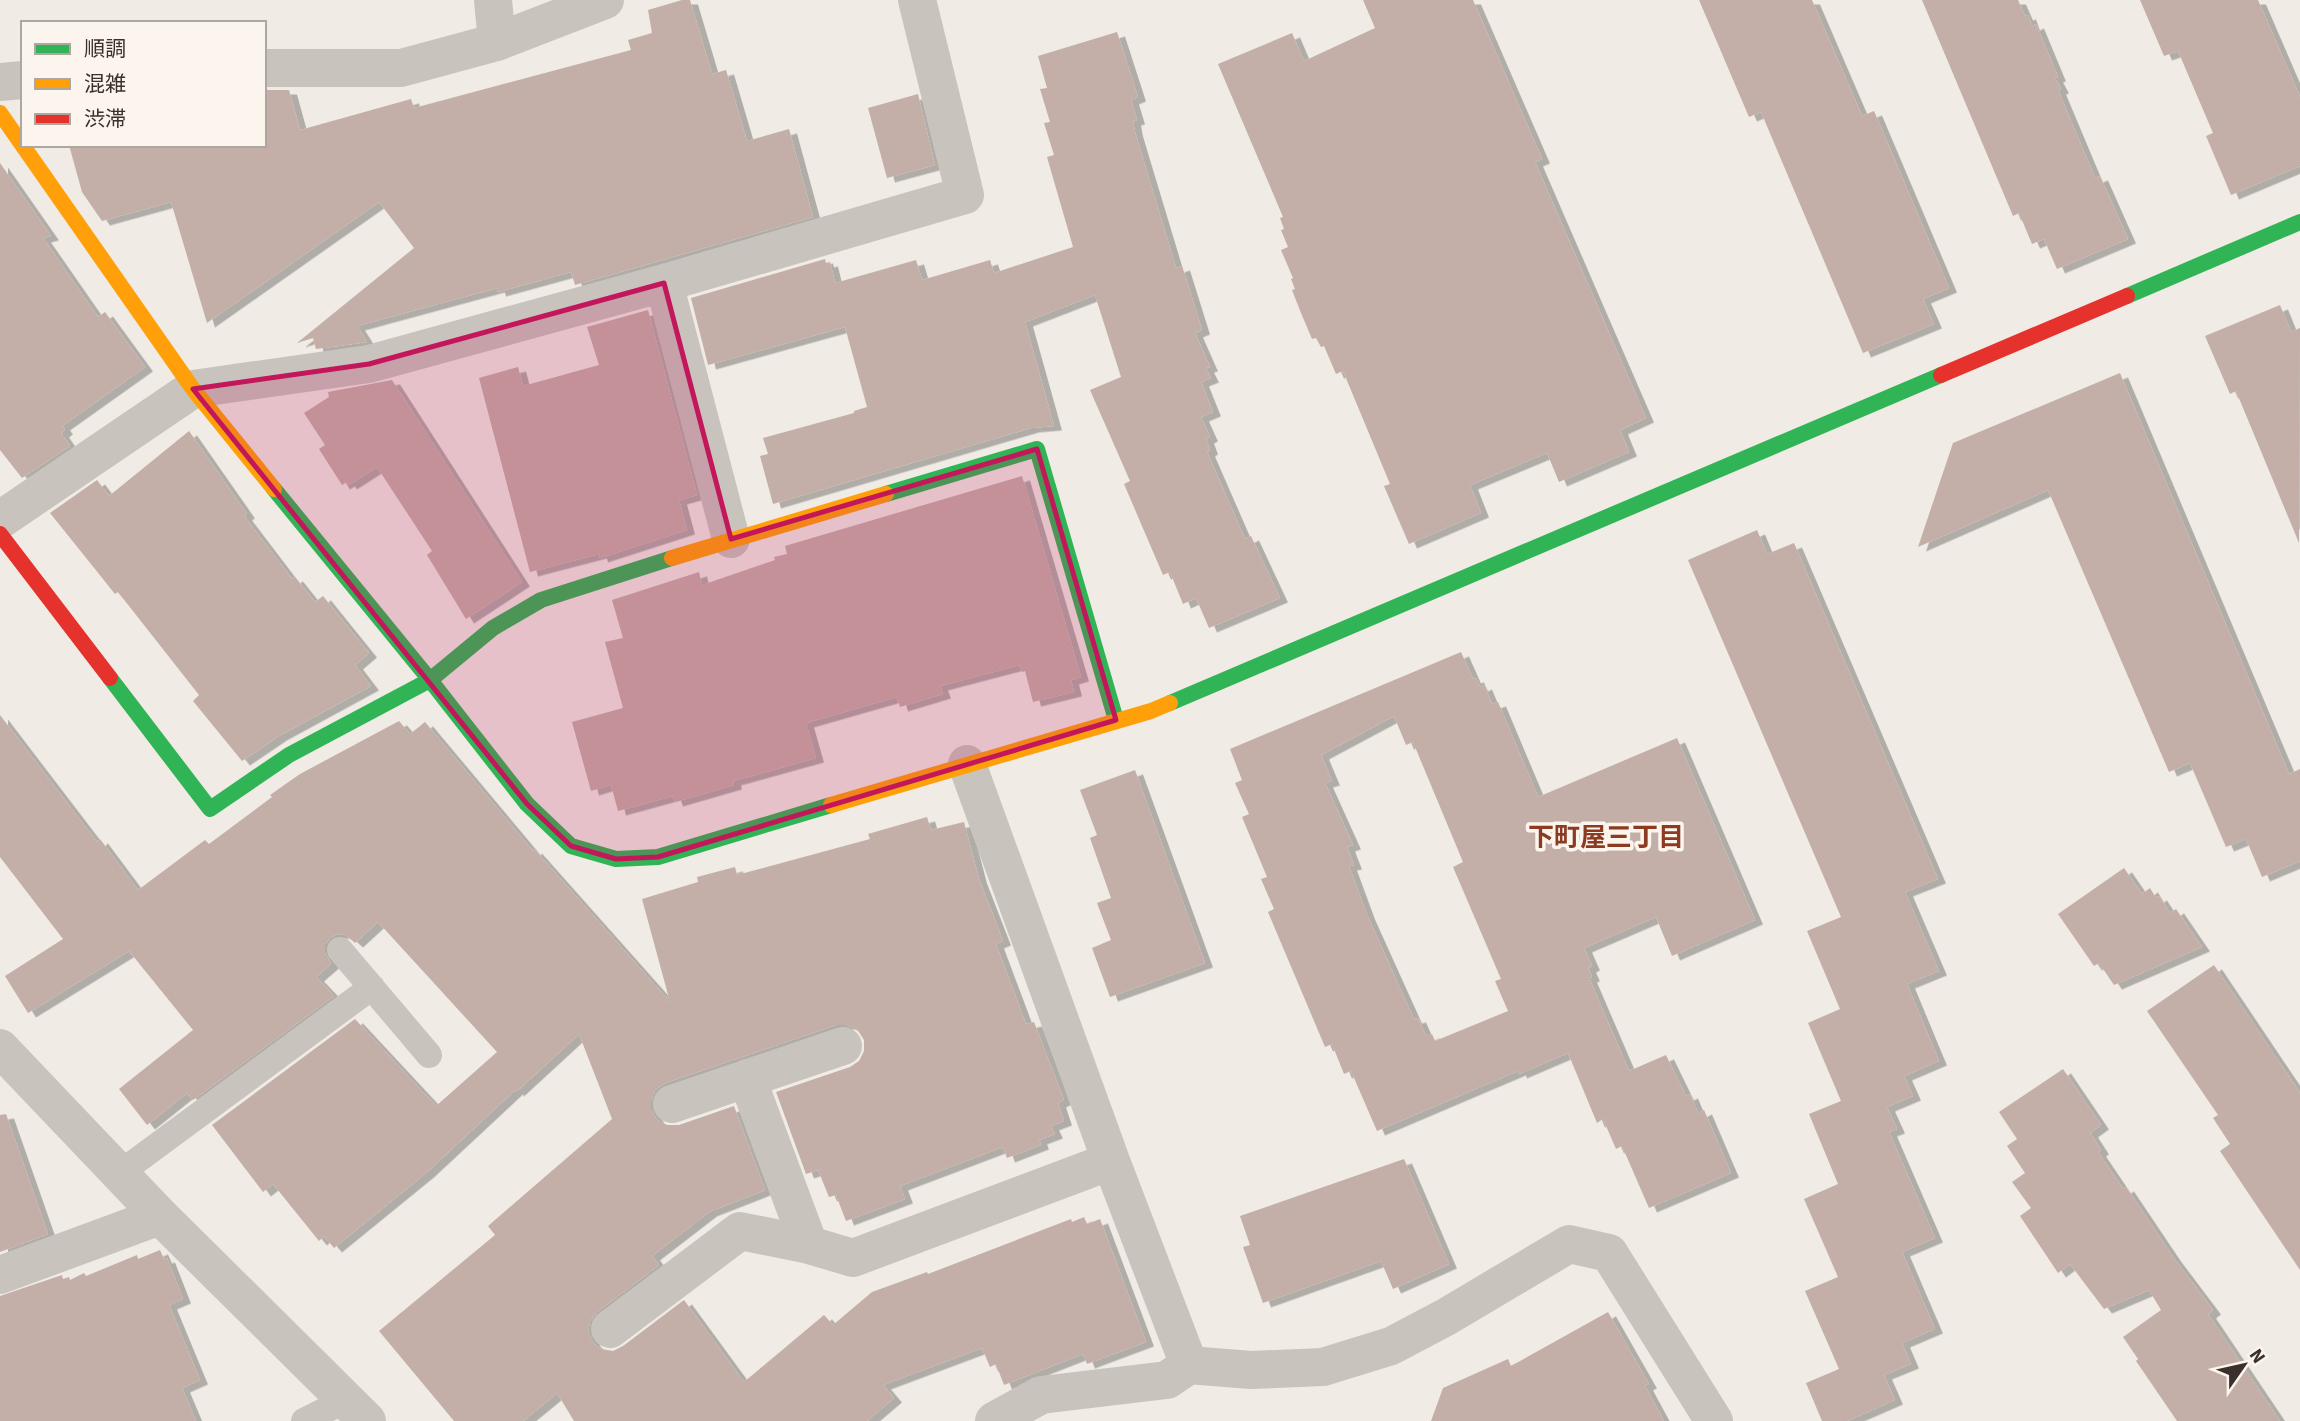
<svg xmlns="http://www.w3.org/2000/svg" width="2300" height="1421" font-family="'Source Sans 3','Noto Sans JP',sans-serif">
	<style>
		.building { fill: #c3afa7; fill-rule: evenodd; filter: url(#shadow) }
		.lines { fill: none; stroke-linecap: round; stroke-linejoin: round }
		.lane { stroke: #c9c3be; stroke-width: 26 }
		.street { stroke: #c9c3be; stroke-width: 38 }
		.fast { stroke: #30b455; stroke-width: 16 }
		.slow { stroke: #ff9f0a; stroke-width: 16 }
		.jam { stroke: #e5322d; stroke-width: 16 }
		.marked { fill: #c2185b; fill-opacity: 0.2; stroke: #c2185b; stroke-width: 5; stroke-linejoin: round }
		.labels { text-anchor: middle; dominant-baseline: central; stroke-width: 7; stroke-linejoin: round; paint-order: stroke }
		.neighbourhood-label { font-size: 26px; font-weight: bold; fill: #8c3b22; stroke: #fbf5ee }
	</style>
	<defs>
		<filter id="shadow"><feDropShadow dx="8" dy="4.5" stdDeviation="0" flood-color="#0004"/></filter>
	</defs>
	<rect width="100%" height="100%" fill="#f0ebe5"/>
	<!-- building -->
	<path class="building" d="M 682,0 L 690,0 L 712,74 L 726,70 L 747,141 L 789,129 L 813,217 L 575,285 L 571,272 L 498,292 L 497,288 L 357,326 L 367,342 L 316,349 L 313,338 L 297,343 L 414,248 L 379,202 L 207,323 L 171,202 L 102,221 L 82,192 L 69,145 L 264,145 L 264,90 L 289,90 L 300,130 L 411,99 L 414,108 L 631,50 L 628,40 L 652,33 L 648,10 Z
		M 1363,0 L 1473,0 L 1542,159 L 1535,162 L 1646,418 L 1620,430 L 1629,452 L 1559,482 L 1547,453 L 1470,485 L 1481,513 L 1409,544 L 1384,486 L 1390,484 L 1343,371 L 1336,374 L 1324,346 L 1321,347 L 1316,338 L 1312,339 L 1301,313 L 1292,290 L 1295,289 L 1291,279 L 1293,278 L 1281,250 L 1288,247 L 1281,230 L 1284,229 L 1280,218 L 1283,217 L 1218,64 L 1292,33 L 1304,61 L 1375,28 Z
		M 1699,0 L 1812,0 L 1862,116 L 1874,111 L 1949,288 L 1923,299 L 1934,324 L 1863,353 L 1761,112 L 1749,117 Z
		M 1922,0 L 2018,0 L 2025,16 L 2028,15 L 2032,26 L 2036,24 L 2058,77 L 2055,78 L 2061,89 L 2058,90 L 2095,178 L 2100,176 L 2128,239 L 2057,269 L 2044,239 L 2032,244 L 2019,213 L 2013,216 Z
		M 2140,0 L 2258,0 L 2300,97 L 2300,166 L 2231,195 L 2206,136 L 2213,133 L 2178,51 L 2164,56 Z
		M 1117,32 L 1138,97 L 1131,100 L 1137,120 L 1133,121 L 1135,132 L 1176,268 L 1182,266 L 1202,330 L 1195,333 L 1210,367 L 1206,368 L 1211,378 L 1201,382 L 1213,412 L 1201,417 L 1210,437 L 1206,439 L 1210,450 L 1207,452 L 1245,539 L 1251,536 L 1280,598 L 1209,628 L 1196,598 L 1183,604 L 1170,572 L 1163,575 L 1124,484 L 1130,481 L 1090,390 L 1121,377 L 1095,295 L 1025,322 L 1054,426 L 1031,428 L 773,504 L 760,456 L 768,454 L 763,438 L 854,413 L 854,411 L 867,407 L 845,327 L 708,365 L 691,298 L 825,259 L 826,263 L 830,262 L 835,283 L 916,260 L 922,280 L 990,260 L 994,273 L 1073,247 L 1047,157 L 1054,155 L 1044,123 L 1050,122 L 1040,89 L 1047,88 L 1038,56 Z
		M 918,94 L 935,165 L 887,178 L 868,108 Z
		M 0,163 L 51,236 L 43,238 L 98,317 L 105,312 L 145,367 L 62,426 L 65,430 L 61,433 L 70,446 L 22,478 L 0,450 Z
		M 2280,305 L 2291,332 L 2300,328 L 2299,543 L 2236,391 L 2230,394 L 2205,336 Z
		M 648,310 L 697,495 L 679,500 L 687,530 L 600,558 L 599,554 L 530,572 L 479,378 L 518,367 L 523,386 L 599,365 L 587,327 Z
		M 2120,373 L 2289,774 L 2300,769 L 2300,861 L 2262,877 L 2246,839 L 2226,847 L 2190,763 L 2169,772 L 2048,490 L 1918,547 L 1953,443 Z
		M 392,380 L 522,582 L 466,619 L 427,555 L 432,551 L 377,467 L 349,485 L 347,482 L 342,485 L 319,449 L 325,445 L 304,413 L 329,397 L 328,392 Z
		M 189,431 L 247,514 L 244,516 L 292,579 L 295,577 L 315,602 L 323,596 L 369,653 L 355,665 L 371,686 L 279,736 L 242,761 L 193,701 L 199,695 L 118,592 L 115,594 L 50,513 L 97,480 L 109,496 Z
		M 1022,476 L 1081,677 L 1071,680 L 1074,692 L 1033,702 L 1025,671 L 1022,672 L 1020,665 L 940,686 L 943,694 L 900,707 L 897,697 L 806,723 L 816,758 L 733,781 L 734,785 L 675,802 L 673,796 L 618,811 L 611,785 L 591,791 L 572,722 L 623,708 L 605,642 L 623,638 L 612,600 L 699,572 L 702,585 L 775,560 L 774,557 L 787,554 L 785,546 Z
		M 1757,530 L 1767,554 L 1794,543 L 1938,879 L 1905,892 L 1939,971 L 1907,984 L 1939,1061 L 1904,1076 L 1913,1096 L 1887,1107 L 1897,1129 L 1889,1132 L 1935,1238 L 1902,1252 L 1935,1329 L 1902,1343 L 1911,1364 L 1884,1375 L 1895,1400 L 1847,1421 L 1822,1421 L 1806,1383 L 1839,1369 L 1805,1291 L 1838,1277 L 1804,1199 L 1838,1184 L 1809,1114 L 1841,1101 L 1808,1023 L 1840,1009 L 1807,931 L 1841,917 L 1688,560 Z
		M 1461,652 L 1473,679 L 1476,678 L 1480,687 L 1484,685 L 1492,704 L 1498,702 L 1538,797 L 1677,738 L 1755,920 L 1672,956 L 1656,917 L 1584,948 L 1592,966 L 1588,968 L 1592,977 L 1589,978 L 1629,1071 L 1666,1055 L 1686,1096 L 1690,1094 L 1698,1113 L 1704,1110 L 1731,1173 L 1649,1208 L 1622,1146 L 1616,1149 L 1603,1119 L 1597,1123 L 1568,1053 L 1519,1074 L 1518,1071 L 1377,1131 L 1351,1071 L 1344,1074 L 1332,1044 L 1325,1047 L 1268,912 L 1274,909 L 1261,879 L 1267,877 L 1242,817 L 1249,814 L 1235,783 L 1242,780 L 1230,749 ZM 1394,716 L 1406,745 L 1413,742 L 1463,862 L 1453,867 L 1501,979 L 1495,981 L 1508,1011 L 1435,1041 L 1432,1034 L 1426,1036 L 1418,1018 L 1414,1019 L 1367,915 L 1349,866 L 1354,865 L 1347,847 L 1353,845 L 1325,783 L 1332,781 L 1321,755 Z
		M 0,715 L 97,842 L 100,839 L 138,890 L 205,840 L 209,844 L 272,797 L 270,795 L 300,774 L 399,721 L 410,734 L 425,722 L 533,851 L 534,849 L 670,1002 L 642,899 L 698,882 L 697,877 L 735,867 L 737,875 L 870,839 L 868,834 L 927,817 L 931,830 L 964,822 L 979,879 L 1003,941 L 996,944 L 1026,1024 L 1034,1022 L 1064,1100 L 1058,1103 L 1064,1121 L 1051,1126 L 1055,1134 L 1039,1140 L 1041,1145 L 1007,1158 L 1003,1147 L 900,1186 L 905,1199 L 846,1221 L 836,1195 L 829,1197 L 818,1170 L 806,1174 L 776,1092 L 850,1067 L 859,1061 L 864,1051 L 864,1040 L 857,1029 L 847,1025 L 836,1025 L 665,1083 L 655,1090 L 651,1100 L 651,1110 L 657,1120 L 667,1125 L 679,1125 L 734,1106 L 765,1190 L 709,1212 L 652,1256 L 659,1265 L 597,1312 L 590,1321 L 588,1332 L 593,1343 L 601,1349 L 613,1351 L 623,1346 L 684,1300 L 744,1382 L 824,1315 L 833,1325 L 872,1292 L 927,1272 L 928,1274 L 1071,1219 L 1072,1222 L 1084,1217 L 1087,1224 L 1100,1219 L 1146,1342 L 1087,1364 L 1083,1354 L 1004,1385 L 996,1364 L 990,1367 L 982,1348 L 883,1385 L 894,1398 L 867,1421 L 574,1421 L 557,1393 L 523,1421 L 454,1421 L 379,1331 L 495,1235 L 488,1226 L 612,1119 L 579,1034 L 516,1092 L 515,1090 L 426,1173 L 334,1248 L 324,1236 L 319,1241 L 273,1184 L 263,1192 L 212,1125 L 355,1019 L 436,1106 L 497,1052 L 378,922 L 355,943 L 346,935 L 338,934 L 330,938 L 325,944 L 325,953 L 331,964 L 316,977 L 334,996 L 193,1100 L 187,1093 L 147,1125 L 119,1089 L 193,1030 L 129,951 L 28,1013 L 5,976 L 63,939 L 0,857 Z
		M 1135,770 L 1205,963 L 1110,997 L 1092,948 L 1111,940 L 1097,903 L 1111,898 L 1090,838 L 1097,835 L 1080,790 Z
		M 2124,868 L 2142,894 L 2150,888 L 2156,898 L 2159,896 L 2170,913 L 2176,909 L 2202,947 L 2114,985 L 2099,963 L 2094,966 L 2058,914 Z
		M 2214,965 L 2300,1093 L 2300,1270 L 2220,1151 L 2230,1144 L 2213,1118 L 2218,1115 L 2147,1011 Z
		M 2063,1069 L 2101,1125 L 2090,1133 L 2101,1150 L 2098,1152 L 2123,1189 L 2126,1187 L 2173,1257 L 2213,1310 L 2208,1314 L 2280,1421 L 2177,1421 L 2136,1361 L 2138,1359 L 2123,1337 L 2161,1310 L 2149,1290 L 2104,1309 L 2070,1264 L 2058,1273 L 2020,1216 L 2031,1208 L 2012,1182 L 2025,1173 L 2007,1146 L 2017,1139 L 1999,1112 Z
		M 6,1114 L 48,1234 L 0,1252 L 0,1115 Z
		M 1404,1159 L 1449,1264 L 1393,1289 L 1381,1261 L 1263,1303 L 1243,1247 L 1250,1245 L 1240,1216 Z
		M 160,1250 L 164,1259 L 167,1258 L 183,1299 L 169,1305 L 200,1380 L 182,1388 L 196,1421 L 0,1421 L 0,1296 L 62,1275 L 63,1279 L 69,1277 L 70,1280 L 84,1273 L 86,1276 L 137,1255 L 138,1259 Z
		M 1608,1312 L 1649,1384 L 1645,1386 L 1664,1421 L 1431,1421 L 1443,1388 L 1508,1359 L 1511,1366 Z"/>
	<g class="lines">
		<!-- lane -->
		<path class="lane" d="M 340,950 L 429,1055
			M 120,1173 L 372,987
			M 304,1421 L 346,1400"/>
		<!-- street -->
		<path class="street" d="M 493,0 L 497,42
			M 264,68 L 401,68 L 497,42 L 605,0
			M 0,82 L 23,80
			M 664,283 L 731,539
			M 0,520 L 193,389 L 369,364 L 664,283 L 965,195 L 917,0
			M 967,764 L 1111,1161 L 1189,1365
			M 0,1048 L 160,1216 L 367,1421
			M 747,1078 L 809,1245
			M 672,1104 L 843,1046
			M 0,1275 L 160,1216
			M 610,1329 L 740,1231 L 809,1245 L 853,1258 L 1111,1161
			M 994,1421 L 1041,1395 L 1167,1380 L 1189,1365 L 1251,1370 L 1323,1367 L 1391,1346 L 1446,1317 L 1569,1244 L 1609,1253 L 1714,1421"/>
		<!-- fast -->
		<path class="fast" d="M 2127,296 L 2300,222
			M 274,489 L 430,680 L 527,804 L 571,846 L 616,859 L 658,857 L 831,805
			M 886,494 L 1037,449 L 1116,720
			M 110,678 L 210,809 L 289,755 L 430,680 L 493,628 L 541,600 L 672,558
			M 1170,703 L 1941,375"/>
		<!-- slow -->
		<path class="slow" d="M 0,113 L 193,389 L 274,489
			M 672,558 L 886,494
			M 831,805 L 1151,711 L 1170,703"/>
		<!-- jam -->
		<path class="jam" d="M 1941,375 L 2127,296
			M 0,534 L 110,678"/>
	</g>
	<!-- marked area -->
	<path class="marked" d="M 664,283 L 731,539 L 1037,449 L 1116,720 L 658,857 L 616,859 L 571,846 L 527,804 L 193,389 L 369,364 Z"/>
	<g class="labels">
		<!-- neighbourhood labels -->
		<g class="neighbourhood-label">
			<text x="1606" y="837">下町屋三丁目</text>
		</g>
	</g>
	<!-- legend -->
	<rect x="21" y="21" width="245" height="126" fill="#fbf5ee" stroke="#aea6a0" stroke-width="2"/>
	<rect x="35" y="44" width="35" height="10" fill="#30b455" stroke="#aea6a0" stroke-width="2"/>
	<text x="84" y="56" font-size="21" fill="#3b302b">順調</text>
	<rect x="35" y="79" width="35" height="10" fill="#ff9f0a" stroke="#aea6a0" stroke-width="2"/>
	<text x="84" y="91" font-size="21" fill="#3b302b">混雑</text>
	<rect x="35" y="114" width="35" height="10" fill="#e5322d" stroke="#aea6a0" stroke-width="2"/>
	<text x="84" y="126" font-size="21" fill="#3b302b">渋滞</text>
	<!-- north arrow -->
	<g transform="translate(2244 1365) rotate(56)" stroke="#fbf5ee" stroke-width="5" paint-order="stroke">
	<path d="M0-5L12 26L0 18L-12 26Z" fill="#3b302b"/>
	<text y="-10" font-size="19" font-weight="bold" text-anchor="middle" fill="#3b302b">N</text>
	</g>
</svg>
